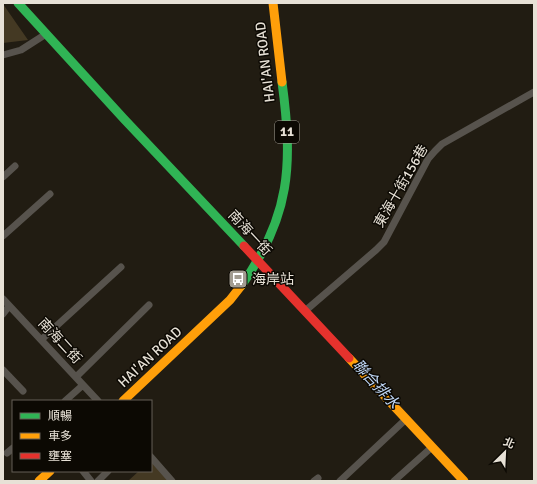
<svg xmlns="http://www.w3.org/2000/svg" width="537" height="484" font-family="Signika,'Noto Sans TC',sans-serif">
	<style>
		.green { fill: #443923 }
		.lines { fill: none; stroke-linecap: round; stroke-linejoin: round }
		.street { stroke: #57534d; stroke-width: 7 }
		.fast { stroke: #30b455; stroke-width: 9 }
		.slow { stroke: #ff9f0a; stroke-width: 9 }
		.jam { stroke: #e5322d; stroke-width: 9 }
		.labels { text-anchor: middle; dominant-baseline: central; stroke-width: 3; stroke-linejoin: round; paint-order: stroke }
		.shield { fill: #0c0903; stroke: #a5a097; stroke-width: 1 }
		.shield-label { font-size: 13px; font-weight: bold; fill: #e7e1d6 }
		.street-label { font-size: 14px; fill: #e7e1d6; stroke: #0c0903 }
		.poi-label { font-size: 14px; fill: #e7e1d6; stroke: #0c0903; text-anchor: start }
		.water-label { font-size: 15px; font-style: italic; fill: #c2dafa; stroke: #0c0903 }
	</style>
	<rect width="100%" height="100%" fill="#211c12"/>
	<!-- green -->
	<path class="green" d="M 3,4 L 28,40 L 3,43 Z
		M 151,459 L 172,481 L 128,481 L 139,471 L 151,471 Z"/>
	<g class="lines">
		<!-- street -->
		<path class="street" d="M 3,55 L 21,50 L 46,34
			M 3,177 L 15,166
			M 3,236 L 50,194
			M 3,299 L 98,401
			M 305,311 L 376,250 L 384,242 L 428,159 L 435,151 L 442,144 L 534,92
			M 3,314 L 9,306
			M 41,340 L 121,267
			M 3,370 L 23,391
			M 76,377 L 149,305
			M 65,401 L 83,385
			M 7,453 L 13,448
			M 151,457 L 172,481
			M 83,471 L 91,481
			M 98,481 L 108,471
			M 314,481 L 318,478
			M 340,481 L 405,420
			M 394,481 L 432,447"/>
		<!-- fast -->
		<path class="fast" d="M 18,3 L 124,119 L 244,246
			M 241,286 C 291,216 293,164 282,82"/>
		<!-- slow -->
		<path class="slow" d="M 273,3 L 282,82
			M 349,358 L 464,481
			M 123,401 L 230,300 L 241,286
			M 39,481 L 50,471"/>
		<!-- jam -->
		<path class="jam" d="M 244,246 L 349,358"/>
	</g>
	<!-- icons -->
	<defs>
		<symbol id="bus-square" viewBox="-11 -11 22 22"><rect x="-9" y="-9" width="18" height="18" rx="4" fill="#a29c91" stroke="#0c0903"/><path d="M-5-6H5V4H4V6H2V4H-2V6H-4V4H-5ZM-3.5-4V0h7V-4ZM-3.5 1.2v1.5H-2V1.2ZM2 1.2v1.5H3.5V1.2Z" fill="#fff"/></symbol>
	</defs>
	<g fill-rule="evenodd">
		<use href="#bus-square" x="227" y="268" width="22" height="22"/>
	</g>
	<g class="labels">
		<!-- shield labels -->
		<rect class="shield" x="275" y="121" width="24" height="22" rx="3"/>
		<g class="shield-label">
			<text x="287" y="132">11</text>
		</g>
		<!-- street labels -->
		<g class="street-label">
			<text transform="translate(265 62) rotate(-97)">HAI'AN ROAD</text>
			<text transform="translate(401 186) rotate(-60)">東海十街156巷</text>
			<text transform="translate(250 233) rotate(47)">南海一街</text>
			<text transform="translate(60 341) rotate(47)">南海二街</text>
			<text transform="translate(150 357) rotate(-43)">HAI'AN ROAD</text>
		</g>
		<!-- poi labels -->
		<g class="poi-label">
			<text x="252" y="279">海岸站</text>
		</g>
		<!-- water labels -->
		<g class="water-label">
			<text transform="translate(376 384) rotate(47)">聯合排水</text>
		</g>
	</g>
	<!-- border -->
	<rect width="537" height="484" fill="none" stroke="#e7e1d6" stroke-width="8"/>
	<!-- legend -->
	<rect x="12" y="400" width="140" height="72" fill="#0c0903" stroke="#645f57"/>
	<rect x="20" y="413" width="20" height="6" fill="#30b455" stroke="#645f57"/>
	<text x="48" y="420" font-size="12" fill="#e7e1d6">順暢</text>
	<rect x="20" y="433" width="20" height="6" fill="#ff9f0a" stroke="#645f57"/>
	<text x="48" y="440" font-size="12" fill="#e7e1d6">車多</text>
	<rect x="20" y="453" width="20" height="6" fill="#e5322d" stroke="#645f57"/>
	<text x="48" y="460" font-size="12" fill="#e7e1d6">壅塞</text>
	<!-- north arrow -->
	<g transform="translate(505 452) rotate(24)" stroke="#0c0903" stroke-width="3" paint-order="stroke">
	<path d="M0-3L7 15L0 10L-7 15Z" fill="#e7e1d6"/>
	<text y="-6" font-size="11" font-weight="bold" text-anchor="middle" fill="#e7e1d6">北</text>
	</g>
</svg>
